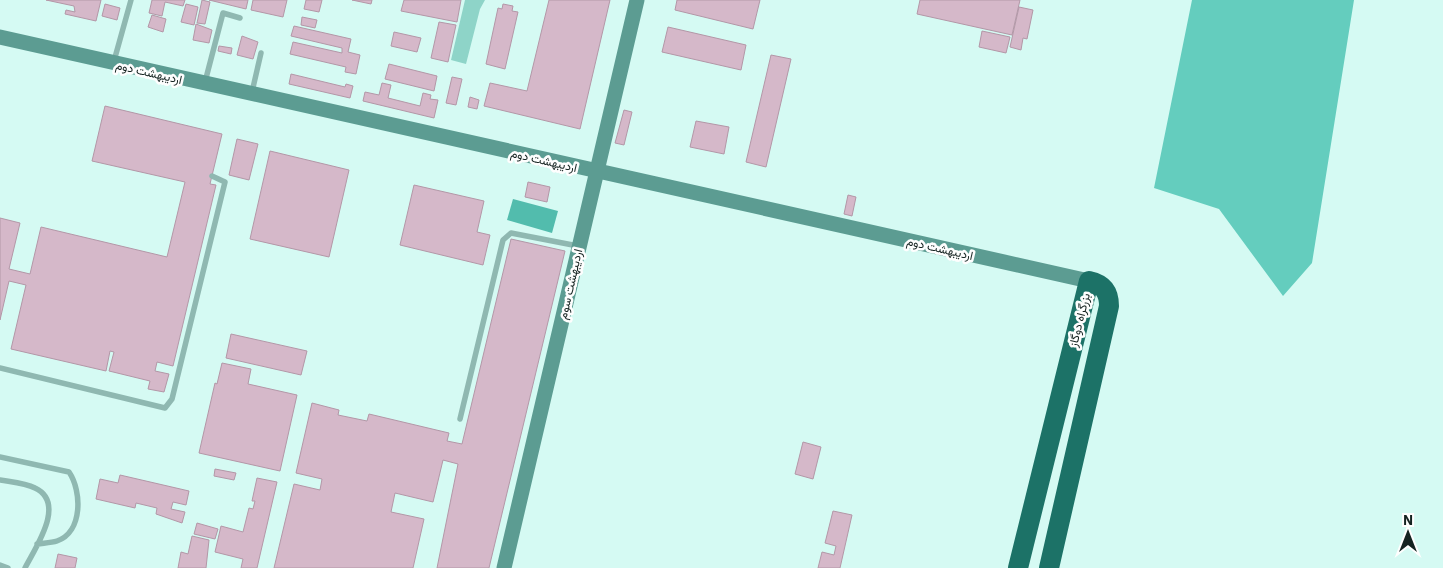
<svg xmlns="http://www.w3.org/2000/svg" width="1443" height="568" font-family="'IBM Plex Sans',Vazirmatn,sans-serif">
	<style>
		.green { fill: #8ed4c8 }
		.forest { fill: #64cdbe }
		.water { fill: #52bcad }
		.building { fill: #d5b8c9; stroke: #b397a7 }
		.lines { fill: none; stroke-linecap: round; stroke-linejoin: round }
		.lane { stroke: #8fb8b1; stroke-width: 5.5 }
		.secondary { stroke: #5c9c92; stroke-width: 15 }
		.highway { stroke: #1c7267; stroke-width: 20 }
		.labels { text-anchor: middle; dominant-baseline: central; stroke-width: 5; stroke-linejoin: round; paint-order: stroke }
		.street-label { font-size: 12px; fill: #152321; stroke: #fefefe }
	</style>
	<rect width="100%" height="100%" fill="#d5faf3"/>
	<!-- green -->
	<path class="green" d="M 465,0 L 485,0 L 480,9 L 466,64 L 451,60 Z"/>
	<!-- forest -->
	<path class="forest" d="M 1192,0 L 1354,0 L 1312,263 L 1283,296 L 1219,209 L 1154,188 Z"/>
	<!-- water -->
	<path class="water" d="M 513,199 L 558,211 L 552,233 L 507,220 Z"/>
	<!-- building -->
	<path class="building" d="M 46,0 L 101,0 L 96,21 L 65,14 L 66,10 L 75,12 L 74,6 Z
		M 152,0 L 185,0 L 183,6 L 165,2 L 162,16 L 149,13 Z
		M 202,0 L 210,2 L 205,24 L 197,23 Z
		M 209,0 L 248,0 L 246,9 Z
		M 253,0 L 287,0 L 283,17 L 251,10 Z
		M 306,0 L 322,0 L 319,12 L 304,9 Z
		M 352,0 L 372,0 L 371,4 Z
		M 404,0 L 461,0 L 457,22 L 401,11 Z
		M 549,0 L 610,0 L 580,129 L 484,106 L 490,83 L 527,91 Z
		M 677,0 L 760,0 L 753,29 L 675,10 Z
		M 920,0 L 1020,0 L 1012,35 L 917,14 Z
		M 105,4 L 120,8 L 117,20 L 102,16 Z
		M 186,4 L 198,7 L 194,25 L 181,22 Z
		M 503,4 L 513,6 L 512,11 L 518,12 L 505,69 L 486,64 L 498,8 L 502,9 Z
		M 1019,7 L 1033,10 L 1027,39 L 1023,38 L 1021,50 L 1010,47 Z
		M 152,15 L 166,19 L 163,32 L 148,27 Z
		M 302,17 L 317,20 L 315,28 L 301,25 Z
		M 439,22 L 456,25 L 448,62 L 431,58 Z
		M 196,24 L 212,30 L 209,43 L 193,40 Z
		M 294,26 L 351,39 L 348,52 L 360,55 L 356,74 L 345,72 L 346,67 L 290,54 L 293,42 L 342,53 L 342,48 L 291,36 Z
		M 668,27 L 746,45 L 741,70 L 662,52 Z
		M 982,31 L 1010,37 L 1006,53 L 979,47 Z
		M 394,32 L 421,38 L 417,52 L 391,46 Z
		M 242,36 L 258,42 L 253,59 L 237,55 Z
		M 219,46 L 232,48 L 231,54 L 218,51 Z
		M 771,55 L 791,59 L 766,167 L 746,162 Z
		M 389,64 L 437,76 L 434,91 L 385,79 Z
		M 291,74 L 345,87 L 346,84 L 353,86 L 350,98 L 289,84 Z
		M 452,77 L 462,79 L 456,105 L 446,103 Z
		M 382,83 L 391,85 L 388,98 L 420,106 L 423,93 L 431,95 L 430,99 L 438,100 L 434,118 L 363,101 L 365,92 L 379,95 Z
		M 470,97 L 479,100 L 477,109 L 468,107 Z
		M 105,106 L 222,134 L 210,184 L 216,185 L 173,366 L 157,362 L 155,371 L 169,374 L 164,392 L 148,389 L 150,381 L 109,371 L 114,352 L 110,351 L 106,371 L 11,349 L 26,285 L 9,281 L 0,320 L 0,218 L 20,223 L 9,269 L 30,274 L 41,227 L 167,257 L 185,182 L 92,161 Z
		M 624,110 L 632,112 L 624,145 L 615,143 Z
		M 696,121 L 729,127 L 724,154 L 690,147 Z
		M 237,139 L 258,144 L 249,180 L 229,175 Z
		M 270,151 L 349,170 L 329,257 L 250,239 Z
		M 528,182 L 550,187 L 547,202 L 525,197 Z
		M 414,185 L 484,201 L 477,232 L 490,235 L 483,265 L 400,245 Z
		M 848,195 L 856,197 L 852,216 L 844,214 Z
		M 511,239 L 565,251 L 489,568 L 437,568 L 458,464 L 443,460 L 433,502 L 395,493 L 391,512 L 424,519 L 413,568 L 274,568 L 294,484 L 320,490 L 322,479 L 296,473 L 312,403 L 339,410 L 338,415 L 367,421 L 369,414 L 449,433 L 447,441 L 462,444 Z
		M 231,334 L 307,351 L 301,375 L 226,358 Z
		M 222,363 L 251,369 L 248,384 L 297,395 L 280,471 L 199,453 L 215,383 L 217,384 Z
		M 803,442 L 821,447 L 813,479 L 795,474 Z
		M 215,469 L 236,473 L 234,480 L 214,476 Z
		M 120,475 L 189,491 L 186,505 L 173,502 L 171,509 L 185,512 L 182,523 L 156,514 L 157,508 L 136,503 L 135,508 L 96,499 L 100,479 L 118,483 Z
		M 257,478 L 277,482 L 257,568 L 241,568 L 243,559 L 215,552 L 221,526 L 243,532 L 249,508 L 253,509 L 255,501 L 252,501 Z
		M 833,511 L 852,515 L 840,568 L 818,568 L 822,552 L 834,555 L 836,546 L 825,543 Z
		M 197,523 L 218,529 L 215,539 L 194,534 Z
		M 192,536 L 209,540 L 206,568 L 178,568 L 181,552 L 188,554 Z
		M 58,554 L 77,558 L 75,568 L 55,568 Z"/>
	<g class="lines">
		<!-- lane -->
		<path class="lane" d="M 114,61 L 131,0
			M 205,82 L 223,13 L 240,18
			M 252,92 L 261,53
			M 0,368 L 165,408 L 172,399 L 225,182 L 212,176
			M 460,419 L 503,240 L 511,233 L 578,246
			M 0,457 L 69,472 C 82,491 83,532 57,541 C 51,543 43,543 37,544
			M 0,480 C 11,482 25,483 35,488 C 67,503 35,548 25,568
			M 0,565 L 8,568"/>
		<!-- secondary -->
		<path class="secondary" d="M 0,37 L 1089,281
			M 504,568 L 637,0"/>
		<!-- highway -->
		<path class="highway" d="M 1018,568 L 1089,281 C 1103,284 1109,292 1109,306 L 1049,568"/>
	</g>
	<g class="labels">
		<!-- street labels -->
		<g class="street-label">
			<text transform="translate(149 72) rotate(13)">اردیبهشت دوم</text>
			<text transform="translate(544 160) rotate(13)">اردیبهشت دوم</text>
			<text transform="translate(940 248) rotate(13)">اردیبهشت دوم</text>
			<text transform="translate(570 284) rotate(-77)">اردیبهشت سوم</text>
			<text transform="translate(1079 320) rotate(-76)">بزرگراه دوگاز</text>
		</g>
	</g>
	<!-- north arrow -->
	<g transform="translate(1408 533)" stroke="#fefefe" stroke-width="4" paint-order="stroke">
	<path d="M0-4L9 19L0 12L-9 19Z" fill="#152321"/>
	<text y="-8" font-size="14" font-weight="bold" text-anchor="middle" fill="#152321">N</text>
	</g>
</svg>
